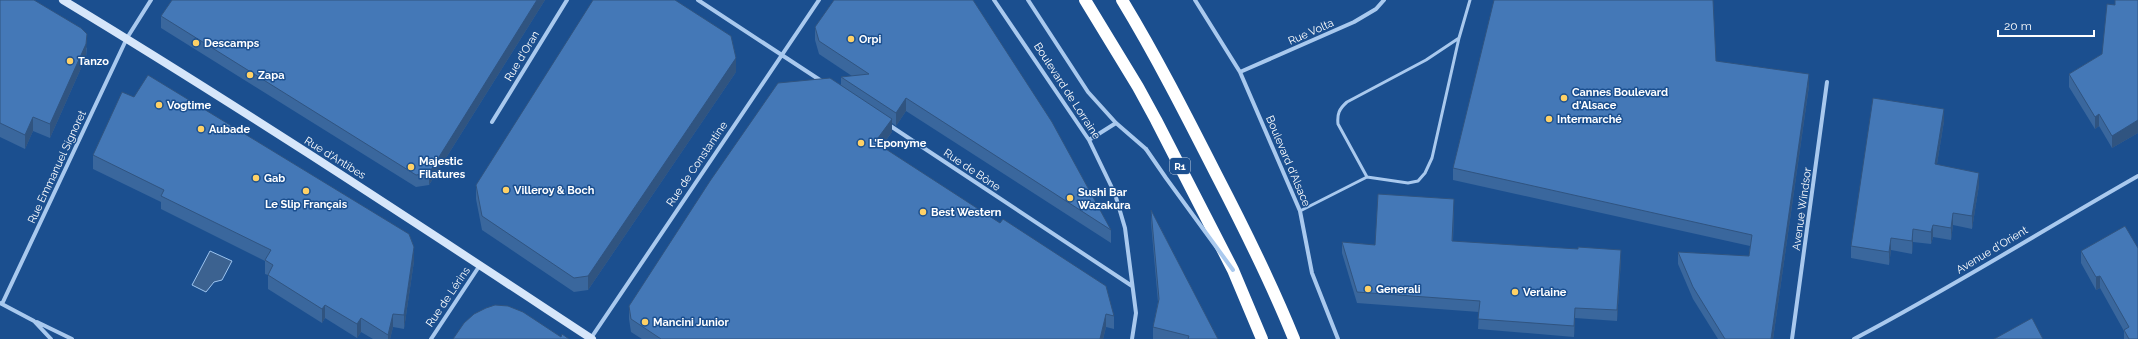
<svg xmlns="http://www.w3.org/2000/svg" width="2138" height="339" font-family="Raleway,sans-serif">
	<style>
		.water { fill: #3c6290; stroke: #9cc4f0 }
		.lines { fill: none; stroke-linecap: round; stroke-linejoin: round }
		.lane { stroke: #a9c9ee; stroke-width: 3 }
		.street { stroke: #a9c9ee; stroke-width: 4 }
		.secondary { stroke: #d6e6fa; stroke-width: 8 }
		.highway { stroke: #fff; stroke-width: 12 }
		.street-bridge { stroke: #a9c9ee; stroke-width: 4 }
		.wall { fill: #3a679d }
		.shaded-wall { fill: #305480 }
		.building { fill: #4478b7; stroke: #305480 }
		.poi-dot { fill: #ffd166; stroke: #1b4f8f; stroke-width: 1.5 }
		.labels { text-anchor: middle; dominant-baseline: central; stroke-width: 3; stroke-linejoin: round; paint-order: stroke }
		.shield { fill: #1b4f8f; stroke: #bbcadd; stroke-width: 1 }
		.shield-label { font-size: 10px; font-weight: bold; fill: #fff }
		.street-label { font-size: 11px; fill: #fff; stroke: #1b4f8f }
		.poi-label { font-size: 11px; font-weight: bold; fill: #fff; stroke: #1b4f8f; text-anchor: start }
	</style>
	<rect width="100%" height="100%" fill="#1b4f8f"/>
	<!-- water -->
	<path class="water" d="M 210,251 L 232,261 L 222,280 L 214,282 L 206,292 L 192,285 Z"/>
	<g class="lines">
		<!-- lane -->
		<path class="lane" d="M 1367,177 L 1338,124 C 1337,114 1339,109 1347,102 L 1426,60 L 1459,38
			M 1300,211 L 1367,177 L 1408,183 L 1418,181 L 1425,173 L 1432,158 L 1459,38 L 1470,0"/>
		<!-- street -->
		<path class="street" d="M 698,0 L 823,82
			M 994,0 L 1089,140 L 1115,194 L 1125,228 L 1136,313 L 1132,339
			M 1028,0 L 1088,92 L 1116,123 L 1146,149
			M 1195,0 L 1240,72 L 1300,211 L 1312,273 L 1338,339
			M 1240,72 L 1354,22 L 1376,9 L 1384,0
			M 492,122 L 567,0
			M 889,125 L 1132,286
			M 1089,140 L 1116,123
			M 0,303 L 34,321 L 51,339
			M 2,304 L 127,38 L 151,0
			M 37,322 L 72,339
			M 591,338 L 819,0
			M 431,339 L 480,265
			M 1792,339 L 1827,82
			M 1854,339 C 1951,288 2043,230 2138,176"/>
		<!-- secondary -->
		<path class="secondary" d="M 63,0 C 242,108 417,224 592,339"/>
		<!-- highway -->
		<path class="highway" d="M 1085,0 L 1138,87 L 1156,120 L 1233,270 L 1262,339
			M 1122,0 C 1156,56 1186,115 1216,174 C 1244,228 1271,282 1294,339"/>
		<!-- street-bridge -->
		<path class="street-bridge" d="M 1146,149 L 1166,178 L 1233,270"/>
	</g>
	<!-- wall -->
	<path class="wall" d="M 0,0 L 87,48 L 86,57 L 50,138 L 33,131 L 25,149 L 0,137 Z
		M 545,0 L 429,185 L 416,187 L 161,28 L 161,16 Z
		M 2138,0 L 2138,133 L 2112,148 L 2099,126 L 2095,129 L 2069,87 L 2069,74 L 2102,54 L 2115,5 Z
		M 815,27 L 1111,230 L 1111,243 L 906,111 L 896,126 L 892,123 L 892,132 L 882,146 L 1114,316 L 1114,329 L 1106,327 L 1103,339 L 642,339 L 631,332 L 629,319 L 629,306 L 841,85 L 841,77 L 852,76 L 819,54 L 815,40 Z
		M 1716,61 L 1809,86 L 1773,339 L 1718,339 L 1693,299 L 1678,264 L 1678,252 L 1749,256 L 1750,246 L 1453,180 L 1453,168 Z
		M 736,72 L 588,290 L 574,292 L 482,230 L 476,199 L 476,185 Z
		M 1944,121 L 1937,164 L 1979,185 L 1972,229 L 1953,225 L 1951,240 L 1933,237 L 1931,244 L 1913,242 L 1912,254 L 1891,250 L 1889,265 L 1851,258 L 1851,246 Z
		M 93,155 L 414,261 L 404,329 L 393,327 L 390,339 L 373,339 L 361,332 L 357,338 L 325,318 L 322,323 L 268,289 L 268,275 L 265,274 L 265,261 L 161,209 L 161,202 L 93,169 Z
		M 1151,210 L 1218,339 L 1153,339 L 1153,327 L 1158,302 L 1151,223 Z
		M 1454,210 L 1453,241 L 1621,260 L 1617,321 L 1575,318 L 1574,337 L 1478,329 L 1479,312 L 1357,303 L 1342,253 L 1342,242 L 1375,245 Z
		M 2138,248 L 2138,339 L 2124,339 L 2124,331 L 2100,288 L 2096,290 L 2081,263 L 2081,251 Z"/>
	<!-- shaded-wall -->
	<path class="shaded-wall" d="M 537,0 L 545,0 L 429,185 L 429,173 Z
		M 87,34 L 86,57 L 50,138 L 50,124 Z
		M 736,58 L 736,72 L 588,290 L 588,276 Z
		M 1809,74 L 1809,86 L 1773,339 L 1771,339 Z
		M 906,98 L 906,111 L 896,126 L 896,113 Z
		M 1944,109 L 1944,121 L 1935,176 L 1935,164 Z
		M 2099,114 L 2099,126 L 2095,129 L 2095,117 Z
		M 33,117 L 33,131 L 25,149 L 25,135 Z
		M 892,119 L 892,132 L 875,155 L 875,142 Z
		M 2138,120 L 2138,133 L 2112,148 L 2112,136 Z
		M 1979,173 L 1979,185 L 1972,229 L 1972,216 Z
		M 1454,199 L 1454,210 L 1452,251 L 1452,241 Z
		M 1953,213 L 1953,225 L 1951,240 L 1951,228 Z
		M 1933,225 L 1933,237 L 1931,244 L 1931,232 Z
		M 1913,229 L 1913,242 L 1912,254 L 1912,241 Z
		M 1891,238 L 1891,250 L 1889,265 L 1889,252 Z
		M 414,247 L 414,261 L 404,329 L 404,315 Z
		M 1621,250 L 1621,260 L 1617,321 L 1617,310 Z
		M 2100,276 L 2100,288 L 2096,290 L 2096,277 Z
		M 325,305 L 325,318 L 322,323 L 322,309 Z
		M 1575,308 L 1575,318 L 1574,337 L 1574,326 Z
		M 393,314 L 393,327 L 390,339 L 388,339 L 388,335 Z
		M 1106,314 L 1106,327 L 1103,339 L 1100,339 Z
		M 361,318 L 361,332 L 357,338 L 357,324 Z"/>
	<!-- building -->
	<path class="building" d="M 0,0 L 34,0 L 81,28 L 87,34 L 86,44 L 50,124 L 33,117 L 25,135 L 0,123 Z
		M 172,0 L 537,0 L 429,173 L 416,175 L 161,16 Z
		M 593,0 L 675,0 L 731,36 L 736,58 L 588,276 L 574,278 L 482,216 L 476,185 Z
		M 834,0 L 973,0 L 1052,122 L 1111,230 L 906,98 L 896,113 L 841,77 L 869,74 L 819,41 L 815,27 Z
		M 1494,0 L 1713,0 L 1716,61 L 1809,74 L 1771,339 L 1725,339 L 1693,287 L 1678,252 L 1749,256 L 1752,235 L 1453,168 Z
		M 2115,0 L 2138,0 L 2138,120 L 2112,136 L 2099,114 L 2095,117 L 2069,74 L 2102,54 L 2107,4 L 2115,5 Z
		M 148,75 L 409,234 L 414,247 L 404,315 L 393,314 L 388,335 L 361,318 L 357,324 L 325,305 L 322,309 L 268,275 L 273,265 L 265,260 L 271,250 L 161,196 L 164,190 L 93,155 L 122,92 L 134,97 Z
		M 830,78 L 892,119 L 875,142 L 1000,223 L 1003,219 L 1106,286 L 1114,316 L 1106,314 L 1100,339 L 661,339 L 631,319 L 629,306 L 710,181 L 778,83 Z
		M 1873,98 L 1944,109 L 1935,164 L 1979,173 L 1972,216 L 1953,213 L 1951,228 L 1933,225 L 1931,232 L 1913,229 L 1912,241 L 1891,238 L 1889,252 L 1851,246 Z
		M 1378,194 L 1454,199 L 1452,241 L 1578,249 L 1578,247 L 1621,250 L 1617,310 L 1575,308 L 1574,326 L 1478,319 L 1480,301 L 1357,292 L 1342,242 L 1375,245 Z
		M 1151,210 L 1218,339 L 1188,339 L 1189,336 L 1153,327 L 1159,299 Z
		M 2125,226 L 2138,248 L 2138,339 L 2129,339 L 2124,330 L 2129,327 L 2100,276 L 2096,277 L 2081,251 Z
		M 495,305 L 508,306 L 523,312 L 561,337 L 562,334 L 569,339 L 453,339 L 464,323 L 474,314 L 486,308 Z
		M 2032,318 L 2043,339 L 1994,339 Z"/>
	<!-- markers -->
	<g class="poi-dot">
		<circle cx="851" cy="39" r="4"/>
		<circle cx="196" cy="43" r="4"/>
		<circle cx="70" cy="61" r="4"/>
		<circle cx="250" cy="75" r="4"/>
		<circle cx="1564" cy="98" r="4"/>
		<circle cx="159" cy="105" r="4"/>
		<circle cx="1549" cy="119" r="4"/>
		<circle cx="201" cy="129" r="4"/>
		<circle cx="861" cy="143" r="4"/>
		<circle cx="411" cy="167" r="4"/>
		<circle cx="256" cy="178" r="4"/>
		<circle cx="506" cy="190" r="4"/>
		<circle cx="306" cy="191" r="4"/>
		<circle cx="1070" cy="198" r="4"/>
		<circle cx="923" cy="212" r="4"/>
		<circle cx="1368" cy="289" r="4"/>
		<circle cx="1515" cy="292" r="4"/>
		<circle cx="645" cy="322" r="4"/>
	</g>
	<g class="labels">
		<!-- shield labels -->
		<rect class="shield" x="1170" y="158" width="20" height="16" rx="3"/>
		<g class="shield-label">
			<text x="1180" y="166">R1</text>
		</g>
		<!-- street labels -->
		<g class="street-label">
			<text transform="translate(1311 32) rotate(-24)">Rue Volta</text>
			<text transform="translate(522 56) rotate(-59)">Rue d'Oran</text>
			<text transform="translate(1067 91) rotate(57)">Boulevard de Lorraine</text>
			<text transform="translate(335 158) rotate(32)">Rue d'Antibes</text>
			<text transform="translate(1288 161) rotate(67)">Boulevard d'Alsace</text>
			<text transform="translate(697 164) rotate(-56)">Rue de Constantine</text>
			<text transform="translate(57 167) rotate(-65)">Rue Emmanuel Signoret</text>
			<text transform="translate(972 170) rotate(34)">Rue de Bône</text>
			<text transform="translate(1802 209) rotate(-82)">Avenue Windsor</text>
			<text transform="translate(1992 250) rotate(-31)">Avenue d'Orient</text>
			<text transform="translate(448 297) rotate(-56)">Rue de Lérins</text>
		</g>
		<!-- poi labels -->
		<g class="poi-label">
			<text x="859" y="39">Orpi</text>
			<text x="204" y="43">Descamps</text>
			<text x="78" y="61">Tanzo</text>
			<text x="258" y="75">Zapa</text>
			<text x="1572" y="92">Cannes Boulevard<tspan x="1572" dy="13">d'Alsace</tspan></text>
			<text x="167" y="105">Vogtime</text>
			<text x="1557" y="119">Intermarché</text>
			<text x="209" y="129">Aubade</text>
			<text x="869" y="143">L'Eponyme</text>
			<text x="419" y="161">Majestic<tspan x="419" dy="13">Filatures</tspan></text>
			<text x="264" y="178">Gab</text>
			<text x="514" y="190">Villeroy &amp; Boch</text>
			<text x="1078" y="192">Sushi Bar<tspan x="1078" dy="13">Wazakura</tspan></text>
			<text x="306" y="204" text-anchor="middle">Le Slip Français</text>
			<text x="931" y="212">Best Western</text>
			<text x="1376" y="289">Generali</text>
			<text x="1523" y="292">Verlaine</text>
			<text x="653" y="322">Mancini Junior</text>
		</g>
	</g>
	<!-- scale -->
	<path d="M1998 30v6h96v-6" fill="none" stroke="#ffffff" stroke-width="2"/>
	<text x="2004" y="30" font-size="12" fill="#ffffff" stroke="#1b4f8f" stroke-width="3" paint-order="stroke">20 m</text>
</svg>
